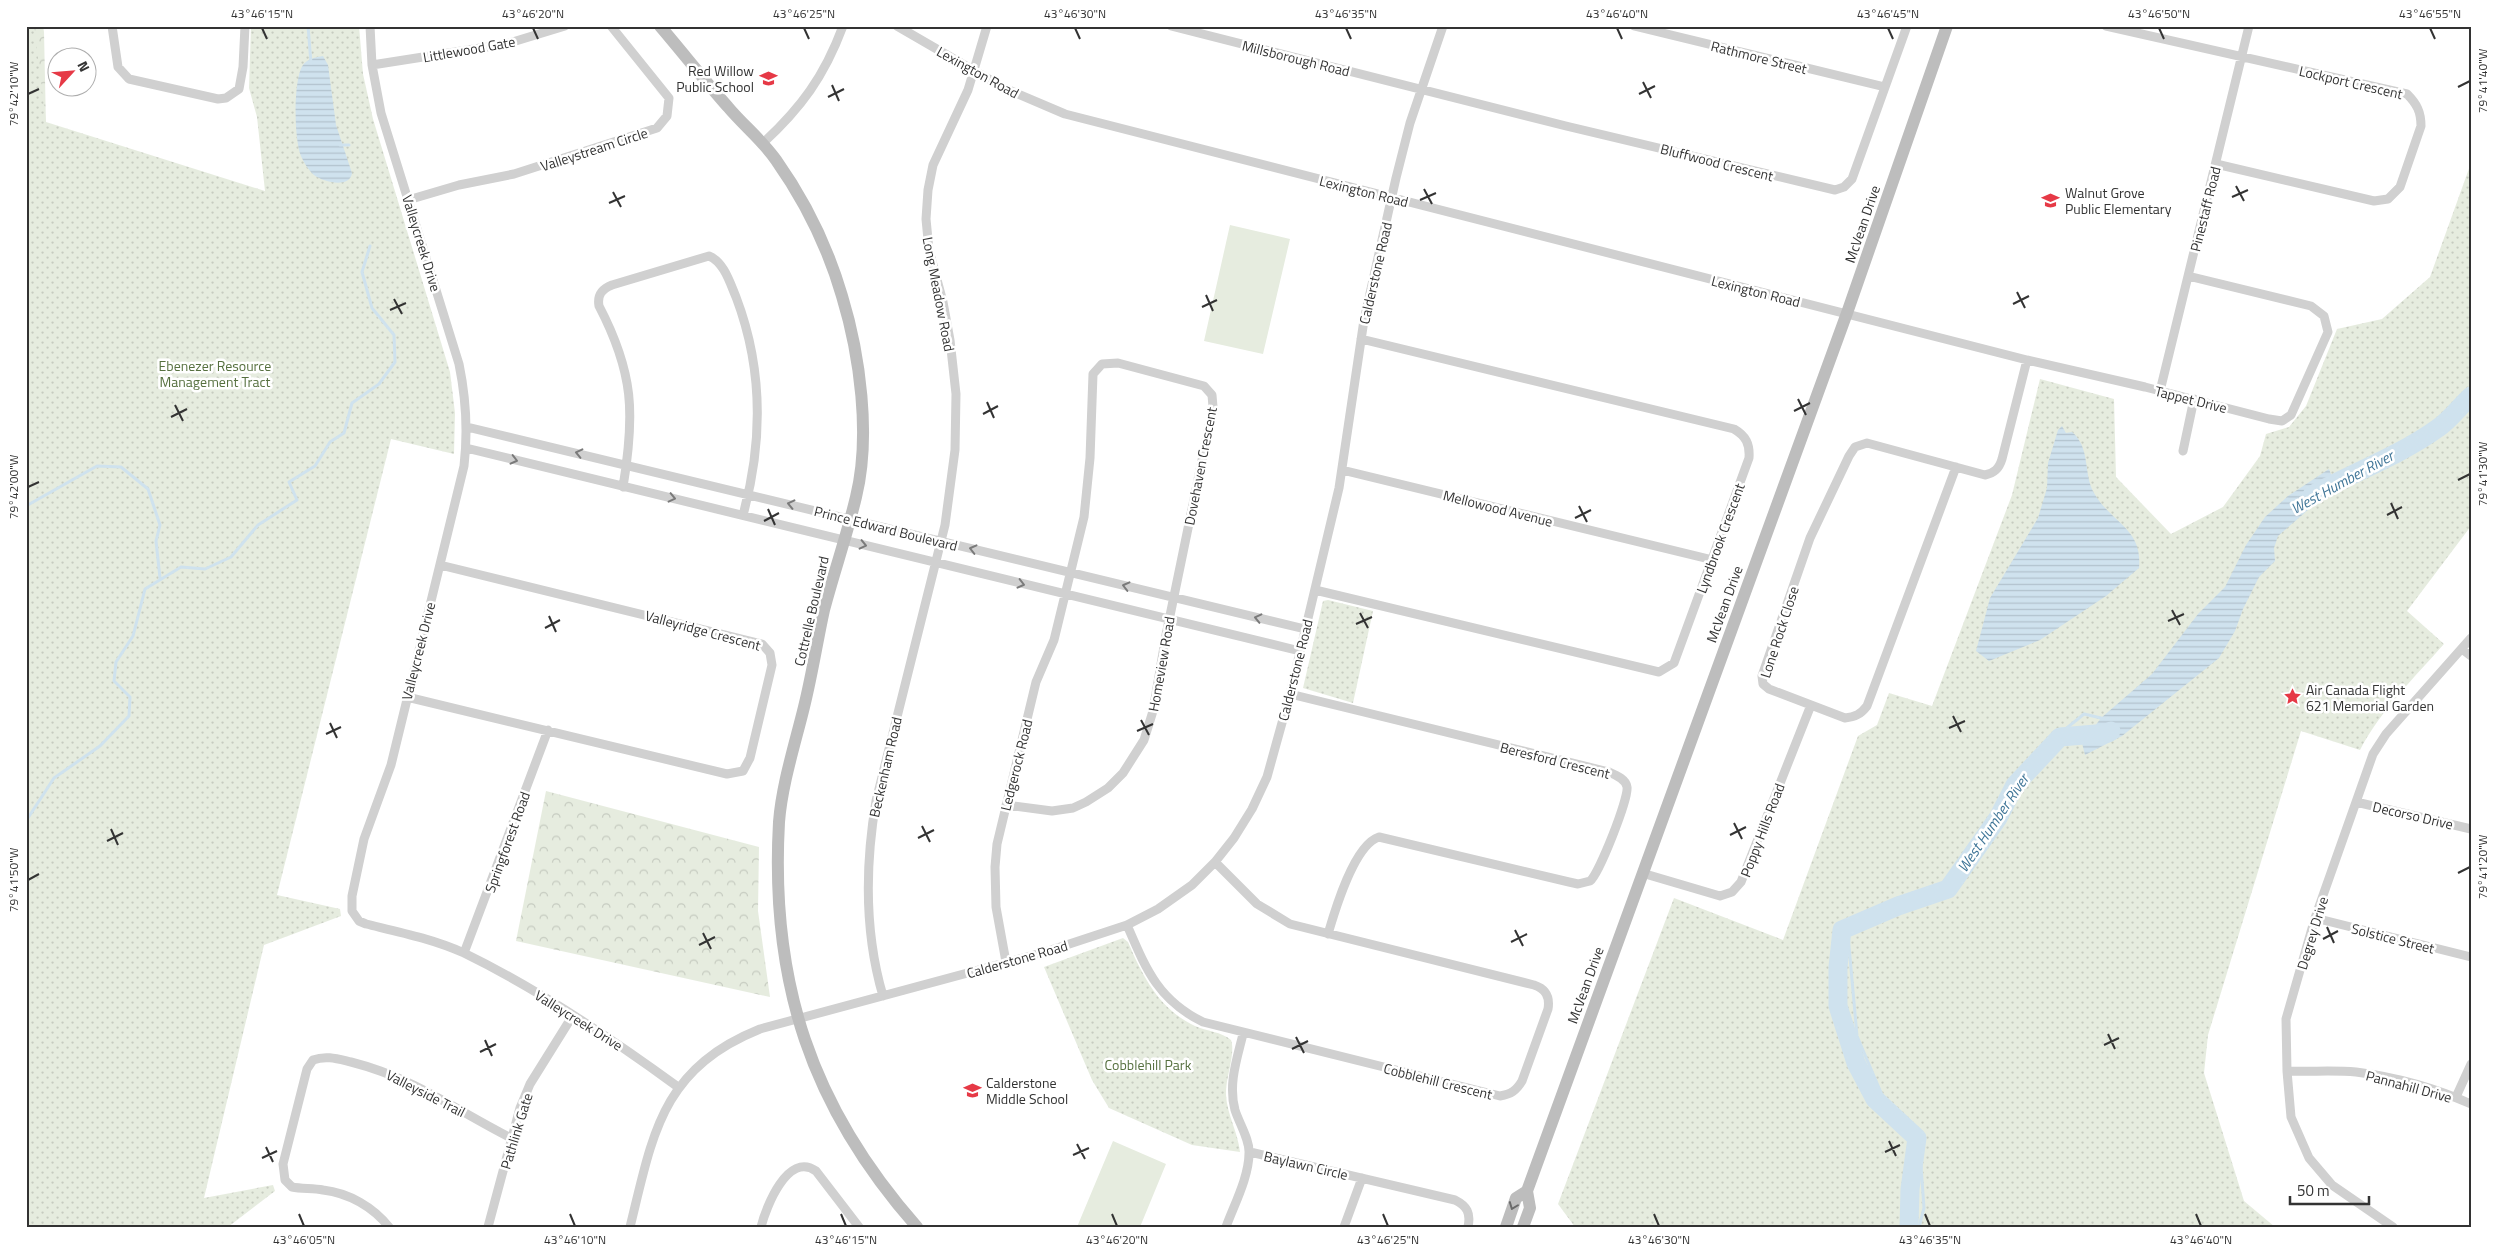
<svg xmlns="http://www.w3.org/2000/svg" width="2497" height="1253" font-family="'Titillium Web',sans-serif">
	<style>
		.forest { fill: url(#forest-crowns) }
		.park { fill: url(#park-dots) }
		.pitch { fill: #e6ecdf }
		.water { fill: url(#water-rules) }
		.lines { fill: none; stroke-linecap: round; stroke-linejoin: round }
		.stream { stroke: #cfe2ee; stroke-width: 3 }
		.river { stroke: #cfe2ee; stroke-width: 19 }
		.minor { stroke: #d0d0d0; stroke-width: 9 }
		.secondary { stroke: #bdbdbd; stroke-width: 12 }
		.oneway { stroke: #7a7a7a }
		.oneway2 { stroke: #6a6a6a }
		.ticks { fill: none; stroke: #333; stroke-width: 2 }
		.labels { text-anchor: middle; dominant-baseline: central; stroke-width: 5; stroke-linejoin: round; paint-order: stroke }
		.street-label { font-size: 14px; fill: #333; stroke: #fff }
		.poi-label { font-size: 14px; fill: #333; stroke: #fff; text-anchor: start }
		.park-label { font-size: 14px; fill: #56703f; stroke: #fff }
		.water-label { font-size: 15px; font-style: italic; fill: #3f7597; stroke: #fff }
		.neatline { fill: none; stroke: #333; stroke-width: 2 }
		.ticks-label { font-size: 12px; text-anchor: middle; fill: #333 }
	</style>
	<defs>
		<pattern id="forest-crowns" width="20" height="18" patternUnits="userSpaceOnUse" patternTransform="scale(1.25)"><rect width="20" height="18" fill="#e6ecdf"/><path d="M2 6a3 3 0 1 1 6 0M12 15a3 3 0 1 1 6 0" fill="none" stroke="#c6cbc0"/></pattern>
		<pattern id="park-dots" width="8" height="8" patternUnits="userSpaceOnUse" patternTransform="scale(1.25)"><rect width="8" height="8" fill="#e6ecdf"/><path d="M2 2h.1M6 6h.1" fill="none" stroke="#c6cbc0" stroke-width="1.8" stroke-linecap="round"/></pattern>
		<pattern id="water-rules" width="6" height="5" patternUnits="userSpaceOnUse" patternTransform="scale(1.25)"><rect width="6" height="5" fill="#cfe2ee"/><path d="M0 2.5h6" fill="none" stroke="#b2c2cd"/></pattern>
	</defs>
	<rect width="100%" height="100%" fill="#fff"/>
	<!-- forest -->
	<path class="forest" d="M 26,26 L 43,26 L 44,32 L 46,126 Z
		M 546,791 L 759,847 L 758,911 L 770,997 L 516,941 Z"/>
	<!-- park -->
	<path class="park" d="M 26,26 L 34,26 L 46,122 L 265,191 L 257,117 L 249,88 L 251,26 L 359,26 L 363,74 L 373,119 L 450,372 L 455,413 L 454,454 L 391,439 L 277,895 L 340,909 L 341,916 L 264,945 L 204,1198 L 273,1185 L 275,1191 L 228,1227 L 26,1227 Z
		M 2471,163 L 2471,526 L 2407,611 L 2444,644 C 2414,678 2381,710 2360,750 L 2301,731 L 2208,1035 L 2204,1073 L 2244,1201 L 2275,1227 L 1575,1227 L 1558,1204 L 1674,898 L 1783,940 L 1858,736 L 1877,725 L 1889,693 L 1932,706 L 2012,495 L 2040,379 L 2114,399 L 2116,477 L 2171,534 L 2223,507 L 2260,456 L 2266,434 L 2289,427 L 2306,406 L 2337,329 L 2382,319 L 2430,277 Z
		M 1328,600 L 1373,611 L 1353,703 L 1303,688 L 1323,601 Z
		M 1123,938 L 1128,942 C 1143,977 1159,1009 1195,1026 C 1206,1031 1222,1032 1231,1040 C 1236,1053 1225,1079 1226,1095 C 1227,1115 1238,1132 1240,1152 L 1192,1145 L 1109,1108 L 1092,1080 L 1044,967 Z"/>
	<!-- pitch -->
	<path class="pitch" d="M 1230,225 L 1290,239 L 1263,354 L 1204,341 Z
		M 1113,1141 L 1166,1164 L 1140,1227 L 1077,1227 Z"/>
	<!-- water -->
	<path class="water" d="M 323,56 L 328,65 L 336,125 L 352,173 C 350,189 323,182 314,175 C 309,171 303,161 301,156 C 294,140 293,79 303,65 C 307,59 316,57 323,56 Z
		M 2062,426 L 2066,433 L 2072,432 C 2091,448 2083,474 2094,493 C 2111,523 2143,528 2139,568 L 2106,596 L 2040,640 L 1989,661 L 1976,651 L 1990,598 L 2038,518 L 2047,488 L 2048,463 L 2058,430 Z
		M 2329,469 L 2338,493 L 2316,503 L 2278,536 L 2274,548 L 2275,561 L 2259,577 L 2243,609 L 2235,631 L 2219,658 L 2122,736 L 2085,755 L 2082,743 L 2101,718 L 2152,674 L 2198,614 L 2225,587 L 2246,545 L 2265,517 L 2288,496 Z"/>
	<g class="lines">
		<!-- stream -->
		<path class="stream" d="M 308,26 L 311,63
			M 340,145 L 349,145
			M 26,506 L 97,466 L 121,467 L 148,489 L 160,525 L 156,541 L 160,578
			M 26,821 L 54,778 L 100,746 L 129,716 L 130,697 L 114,681 L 116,662 L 133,636 L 145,589 L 181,567 L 205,569 L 231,557 L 258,525 L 297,500 L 289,482 L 315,466 L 330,442 L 344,433 L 352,403 L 379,384 L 395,362 L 394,335 L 372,308 L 362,272 L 370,246
			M 1919,1227 L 1924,1208 L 1921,1166 L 1911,1127 L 1882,1095 L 1857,1036 L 1848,935 C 1876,898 1924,908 1957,879 C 1977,862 1993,838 2002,814 C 2007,801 2009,787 2016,774 C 2021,763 2071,725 2084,714 L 2101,718"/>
		<!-- river -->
		<path class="river" d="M 2312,495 C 2354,472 2399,456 2438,428 C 2450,420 2460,406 2471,396
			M 1909,1227 L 1910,1189 L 1917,1138 L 1875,1099 L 1856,1063 L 1838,1006 L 1838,967 L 1842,930 L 1898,906 L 1948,889 L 1998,818 L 2015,785 L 2060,737 L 2108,733 L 2111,731"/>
		<!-- minor -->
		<path class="minor" d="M 112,26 L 118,67 L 129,79 L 218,99 L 226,98 L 239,89 L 243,67 L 245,26
			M 370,26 L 372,65 L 381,113 L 459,364 C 466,398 468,432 464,466 L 391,765 L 364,839 L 352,896 L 352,911 L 359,921 L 366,924 C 399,932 433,939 464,953 C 540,990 611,1038 678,1087
			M 897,26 L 1004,88 L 1065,114 L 2027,360 L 2145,387 L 2269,419 L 2282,421 L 2291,415 L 2328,332 L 2324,316 L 2311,306 L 2188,276
			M 1171,26 L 1566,126 L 1835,190 L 1844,187 L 1852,179 L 1907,26
			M 1634,26 L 1885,87
			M 2106,26 L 2407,94 C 2417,104 2421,112 2421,126 L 2400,187 L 2388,199 L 2374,201 L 2216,164
			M 372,65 L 506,44 L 565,26
			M 762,144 C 801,108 824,77 843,26
			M 408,200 L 459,185 L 514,174 L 657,128 L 667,116 L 669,98 L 611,26
			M 2160,391 L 2249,26
			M 467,427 L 1305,629
			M 466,448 L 1300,651
			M 2183,451 L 2194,399
			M 1956,467 L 1867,706 C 1861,714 1855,717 1845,718 L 1769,689 L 1763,684 L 1762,676 L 1810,538 L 1849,456 L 1855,447 L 1867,443 L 1985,475 C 1994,473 1999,469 2002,459 L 2027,360
			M 1342,470 L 1713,560
			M 623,487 C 635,414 634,373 599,306 C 597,295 602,289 612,285 L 709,256 C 724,262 730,283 736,297 C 763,368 763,442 743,515
			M 1315,590 L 1659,672 L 1674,663 L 1749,458 C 1750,444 1746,436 1734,429 L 1361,339
			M 2462,649 L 2471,656
			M 1290,694 L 1609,772 C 1616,775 1626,779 1627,787 C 1629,798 1599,874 1590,881 L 1578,884 L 1569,882 L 1379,837 C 1354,845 1335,910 1328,934
			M 407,697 L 727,774 L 743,771 L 750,758 L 772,665 L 770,653 L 762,644 L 440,565
			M 2356,802 L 2471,829
			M 1642,873 L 1720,896 L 1732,892 L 1741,882 L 1811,705
			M 2315,918 L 2471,957
			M 1127,925 C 1146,969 1158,1000 1203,1022 L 1500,1096 C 1511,1094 1516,1091 1522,1081 L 1548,1009 C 1550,997 1546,989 1534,985 L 1290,924 L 1257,904 L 1215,862
			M 464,953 L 548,730
			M 1006,962 L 996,907 L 995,867 L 997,844 L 1036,682 L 1054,640 L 1084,517 L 1090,458 L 1093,374 L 1102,364 L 1118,363 L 1204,386 L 1212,395 L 1213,407 L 1166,635 L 1153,711 L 1144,740 L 1123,773 L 1108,788 L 1086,802 L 1073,808 L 1052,811 L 1006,805
			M 883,996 C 864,931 865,866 876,801 L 945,525 L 955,450 L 956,394 L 950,340 L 943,302 L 929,250 L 926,219 L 928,190 L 933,165 L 968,90 L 987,26
			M 2287,1071 C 2310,1072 2333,1070 2356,1072 C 2395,1077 2435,1088 2471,1104
			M 2456,1097 L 2471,1064
			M 1250,1152 L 1455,1200 C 1467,1206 1471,1213 1468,1227
			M 389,1227 C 373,1207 349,1193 323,1190 C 313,1188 302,1189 292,1187 L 285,1180 L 283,1164 L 307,1069 L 313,1060 C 326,1055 338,1059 351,1062 C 414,1078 454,1109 511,1138
			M 488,1227 L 520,1108 L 530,1084 L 573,1015
			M 630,1227 C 653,1134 661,1069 760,1029 L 1045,952 L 1127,925 L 1158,909 L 1192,885 L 1215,862 L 1234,838 L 1252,809 L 1267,777 L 1290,694 L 1339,488 L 1364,320 L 1396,178 L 1410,123 L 1443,26
			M 761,1227 C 766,1207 788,1151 816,1171 L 859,1227
			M 1226,1227 C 1234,1205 1249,1177 1249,1153 C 1250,1140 1239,1123 1235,1110 C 1228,1084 1237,1059 1243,1034
			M 1344,1227 L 1362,1178
			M 2393,1227 L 2332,1185 L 2309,1158 L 2291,1117 L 2287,1071 L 2286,1019 L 2315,918 L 2373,754 L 2386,734 L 2471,638"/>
		<!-- secondary -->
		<path class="secondary" d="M 660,26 C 683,53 705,81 728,107 C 743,125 763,141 776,160 C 805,201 828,248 842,296 C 860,355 871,436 856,497 C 847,535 834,572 824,610 C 817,642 812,675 804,707 C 795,744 782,784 779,822 C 770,982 811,1107 917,1227
			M 1506,1227 L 1516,1198 L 1527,1191
			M 1523,1227 L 1530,1208 L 1527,1191 L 1847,313 L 1947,26"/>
	</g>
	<!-- one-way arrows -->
	<defs><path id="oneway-chevron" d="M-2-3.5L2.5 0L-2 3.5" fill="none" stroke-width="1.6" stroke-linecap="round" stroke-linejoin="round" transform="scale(1.25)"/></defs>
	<g class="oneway">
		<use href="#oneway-chevron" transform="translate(579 453) rotate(-167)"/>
		<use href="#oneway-chevron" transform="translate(514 460) rotate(14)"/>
		<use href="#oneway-chevron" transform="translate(672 498) rotate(13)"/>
		<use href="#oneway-chevron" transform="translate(791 504) rotate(-167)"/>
		<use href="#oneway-chevron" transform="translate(863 545) rotate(13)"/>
		<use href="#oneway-chevron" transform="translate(973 549) rotate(-166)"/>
		<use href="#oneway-chevron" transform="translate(1021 584) rotate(14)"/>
		<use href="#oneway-chevron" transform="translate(1126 586) rotate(-166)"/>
		<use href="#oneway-chevron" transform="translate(1258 618) rotate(-167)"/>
	</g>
	<use class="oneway2" href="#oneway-chevron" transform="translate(1513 1206) rotate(111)"/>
	<!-- ticks -->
	<path class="ticks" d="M 262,28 L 267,39M 533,28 L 538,39M 804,28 L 809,39M 1075,28 L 1080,39M 1346,28 L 1351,39M 1617,28 L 1622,39M 1888,28 L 1893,39M 2159,28 L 2164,39M 2430,28 L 2435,39M 1643,82 L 1651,98M 832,85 L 839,101M 2458,87 L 2470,81M 28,94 L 39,89M 1639,94 L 1655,86M 828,97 L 844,89M 2236,186 L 2244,201M 1424,189 L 1432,204M 613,192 L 621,207M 2232,197 L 2248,190M 1420,200 L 1436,193M 609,203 L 625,196M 2017,292 L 2025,308M 1206,295 L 1213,311M 394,299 L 402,314M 2013,304 L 2029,296M 1202,307 L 1217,300M 390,310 L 406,303M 1798,399 L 1806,415M 987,402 L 994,418M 175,405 L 183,421M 1794,411 L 1810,403M 983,414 L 998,406M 171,417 L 187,409M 2458,480 L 2470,474M 28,487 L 39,482M 2391,503 L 2398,519M 1579,506 L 1587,522M 768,509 L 775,525M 2387,515 L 2402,507M 1575,518 L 1591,510M 764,521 L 779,513M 2172,610 L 2180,625M 1360,613 L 1368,628M 549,616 L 556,632M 2168,621 L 2184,614M 1356,624 L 1372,617M 545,628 L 560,620M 1953,716 L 1961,732M 1141,720 L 1149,735M 330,723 L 337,738M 1949,728 L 1965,721M 1137,731 L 1153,724M 326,734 L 341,727M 1734,823 L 1742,839M 922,826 L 930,842M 111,829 L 118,845M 1730,835 L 1746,827M 918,838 L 934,830M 107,841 L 123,833M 2458,873 L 2470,867M 28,880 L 39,874M 2327,927 L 2334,943M 1515,930 L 1523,946M 703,933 L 711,949M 2323,939 L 2338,931M 1511,942 L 1527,934M 699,945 L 715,937M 2108,1034 L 2115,1049M 1296,1037 L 1304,1053M 485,1040 L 492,1056M 2104,1045 L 2119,1038M 1292,1049 L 1308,1041M 480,1052 L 496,1044M 1889,1141 L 1896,1156M 1077,1144 L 1085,1159M 266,1147 L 273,1162M 1885,1152 L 1900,1145M 1073,1155 L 1089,1148M 262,1158 L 277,1151M 299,1214 L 304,1226M 570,1214 L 575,1226M 841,1214 L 846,1226M 1112,1214 L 1117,1226M 1383,1214 L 1388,1226M 1654,1214 L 1659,1226M 1925,1214 L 1930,1226M 2196,1214 L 2201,1226"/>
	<!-- icons -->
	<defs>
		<symbol id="school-bare" viewBox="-9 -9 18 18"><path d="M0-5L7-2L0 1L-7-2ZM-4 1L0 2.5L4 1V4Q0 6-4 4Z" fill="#e63946" stroke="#fff" stroke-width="2.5" paint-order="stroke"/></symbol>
		<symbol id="sight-bare" viewBox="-9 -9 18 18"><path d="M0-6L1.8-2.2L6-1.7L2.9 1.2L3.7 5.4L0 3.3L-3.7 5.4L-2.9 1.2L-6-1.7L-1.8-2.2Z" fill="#e63946" stroke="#fff" stroke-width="2.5" paint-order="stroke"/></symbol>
	</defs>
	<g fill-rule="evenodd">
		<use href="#school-bare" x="756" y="66" width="25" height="25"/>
		<use href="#school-bare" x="2038" y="188" width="25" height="25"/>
		<use href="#sight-bare" x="2280" y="684" width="25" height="25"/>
		<use href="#school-bare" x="960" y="1078" width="25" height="25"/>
	</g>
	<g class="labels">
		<!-- street labels -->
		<g class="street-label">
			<text transform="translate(469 49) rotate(-10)">Littlewood Gate</text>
			<text transform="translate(1759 57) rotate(14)">Rathmore Street</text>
			<text transform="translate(1296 58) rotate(14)">Millsborough Road</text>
			<text transform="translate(978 72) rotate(29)">Lexington Road</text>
			<text transform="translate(2351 82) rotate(13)">Lockport Crescent</text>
			<text transform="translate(594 149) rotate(-18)">Valleystream Circle</text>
			<text transform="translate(1717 162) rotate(14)">Bluffwood Crescent</text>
			<text transform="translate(1364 191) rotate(14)">Lexington Road</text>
			<text transform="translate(2205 209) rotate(-76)">Pinestaff Road</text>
			<text transform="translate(1862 224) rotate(-71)">McVean Drive</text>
			<text transform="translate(422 243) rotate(73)">Valleycreek Drive</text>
			<text transform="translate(1375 273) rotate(-77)">Calderstone Road</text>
			<text transform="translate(1756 291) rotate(14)">Lexington Road</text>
			<text transform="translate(939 294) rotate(79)">Long Meadow Road</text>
			<text transform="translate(2191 399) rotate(14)">Tappet Drive</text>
			<text transform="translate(1200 466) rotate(-79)">Dovehaven Crescent</text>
			<text transform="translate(1498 508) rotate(14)">Mellowood Avenue</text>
			<text transform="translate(886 528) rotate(14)">Prince Edward Boulevard</text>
			<text transform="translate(1720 538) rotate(-70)">Lyndbrook Crescent</text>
			<text transform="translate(1724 604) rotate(-70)">McVean Drive</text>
			<text transform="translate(811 611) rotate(-77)">Cottrelle Boulevard</text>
			<text transform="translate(703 630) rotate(15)">Valleyridge Crescent</text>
			<text transform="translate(1779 632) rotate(-72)">Lone Rock Close</text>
			<text transform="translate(418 651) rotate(-76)">Valleycreek Drive</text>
			<text transform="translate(1161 664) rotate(-80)">Homeview Road</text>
			<text transform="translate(1295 670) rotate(-76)">Calderstone Road</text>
			<text transform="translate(1555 760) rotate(14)">Beresford Crescent</text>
			<text transform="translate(1016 765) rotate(-76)">Ledgerock Road</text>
			<text transform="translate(885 767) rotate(-77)">Beckenham Road</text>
			<text transform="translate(2413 815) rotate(13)">Decorso Drive</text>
			<text transform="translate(1762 830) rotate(-69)">Poppy Hills Road</text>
			<text transform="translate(507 842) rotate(-70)">Springforest Road</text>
			<text transform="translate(2312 933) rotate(-73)">Degrey Drive</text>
			<text transform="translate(2393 938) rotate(14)">Solstice Street</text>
			<text transform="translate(1017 959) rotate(-16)">Calderstone Road</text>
			<text transform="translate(1585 985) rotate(-70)">McVean Drive</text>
			<text transform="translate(579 1020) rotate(32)">Valleycreek Drive</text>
			<text transform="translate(1438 1081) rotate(14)">Cobblehill Crescent</text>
			<text transform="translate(2409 1086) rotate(15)">Pannahill Drive</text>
			<text transform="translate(426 1093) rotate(27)">Valleyside Trail</text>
			<text transform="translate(516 1131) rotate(-73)">Pathlink Gate</text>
			<text transform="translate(1306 1165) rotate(13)">Baylawn Circle</text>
		</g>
		<!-- poi labels -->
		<g class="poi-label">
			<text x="754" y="70" text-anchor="end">Red Willow<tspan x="754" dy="16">Public School</tspan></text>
			<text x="2065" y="192">Walnut Grove<tspan x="2065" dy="16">Public Elementary</tspan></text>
			<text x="2306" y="689">Air Canada Flight<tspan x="2306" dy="16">621 Memorial Garden</tspan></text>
			<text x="986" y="1082">Calderstone<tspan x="986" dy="16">Middle School</tspan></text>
		</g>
		<!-- park labels -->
		<g class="park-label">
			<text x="215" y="365">Ebenezer Resource<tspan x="215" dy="16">Management Tract</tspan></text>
			<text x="1148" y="1064">Cobblehill Park</text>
		</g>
		<!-- water labels -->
		<g class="water-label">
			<text transform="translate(2342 482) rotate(-29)">West Humber River</text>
			<text transform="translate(1993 823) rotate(-56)">West Humber River</text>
		</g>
	</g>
	<!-- border -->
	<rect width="2497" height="1253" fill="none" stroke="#ffffff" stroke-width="55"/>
	<!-- north arrow -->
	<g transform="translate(72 72) rotate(64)"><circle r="24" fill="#ffffff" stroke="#adadad"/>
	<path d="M0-4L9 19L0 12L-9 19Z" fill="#e63946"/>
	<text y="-8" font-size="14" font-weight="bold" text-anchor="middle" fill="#333333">N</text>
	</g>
	<!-- scale -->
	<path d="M2290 1196v8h79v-8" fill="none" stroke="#333333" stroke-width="2.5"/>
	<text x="2297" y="1196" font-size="15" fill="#333333" stroke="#ffffff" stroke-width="4" paint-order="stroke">50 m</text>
	<rect x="28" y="28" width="2442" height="1198" class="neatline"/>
	<g class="ticks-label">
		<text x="262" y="18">43°46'15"N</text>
		<text x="533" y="18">43°46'20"N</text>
		<text x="804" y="18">43°46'25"N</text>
		<text x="1075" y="18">43°46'30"N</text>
		<text x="1346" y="18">43°46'35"N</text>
		<text x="1617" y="18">43°46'40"N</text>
		<text x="1888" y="18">43°46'45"N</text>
		<text x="2159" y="18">43°46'50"N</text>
		<text x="2430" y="18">43°46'55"N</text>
		<text transform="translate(2483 81) rotate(-90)" y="4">79°41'40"W</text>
		<text transform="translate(14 94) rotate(-90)" y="4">79°42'10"W</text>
		<text transform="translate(2483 474) rotate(-90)" y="4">79°41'30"W</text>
		<text transform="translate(14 487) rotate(-90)" y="4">79°42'00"W</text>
		<text transform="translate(2483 867) rotate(-90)" y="4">79°41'20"W</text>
		<text transform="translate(14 880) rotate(-90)" y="4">79°41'50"W</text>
		<text x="304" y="1244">43°46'05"N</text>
		<text x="575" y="1244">43°46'10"N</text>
		<text x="846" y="1244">43°46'15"N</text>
		<text x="1117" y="1244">43°46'20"N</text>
		<text x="1388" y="1244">43°46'25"N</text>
		<text x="1659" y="1244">43°46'30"N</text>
		<text x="1930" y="1244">43°46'35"N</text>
		<text x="2201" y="1244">43°46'40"N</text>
	</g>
</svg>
